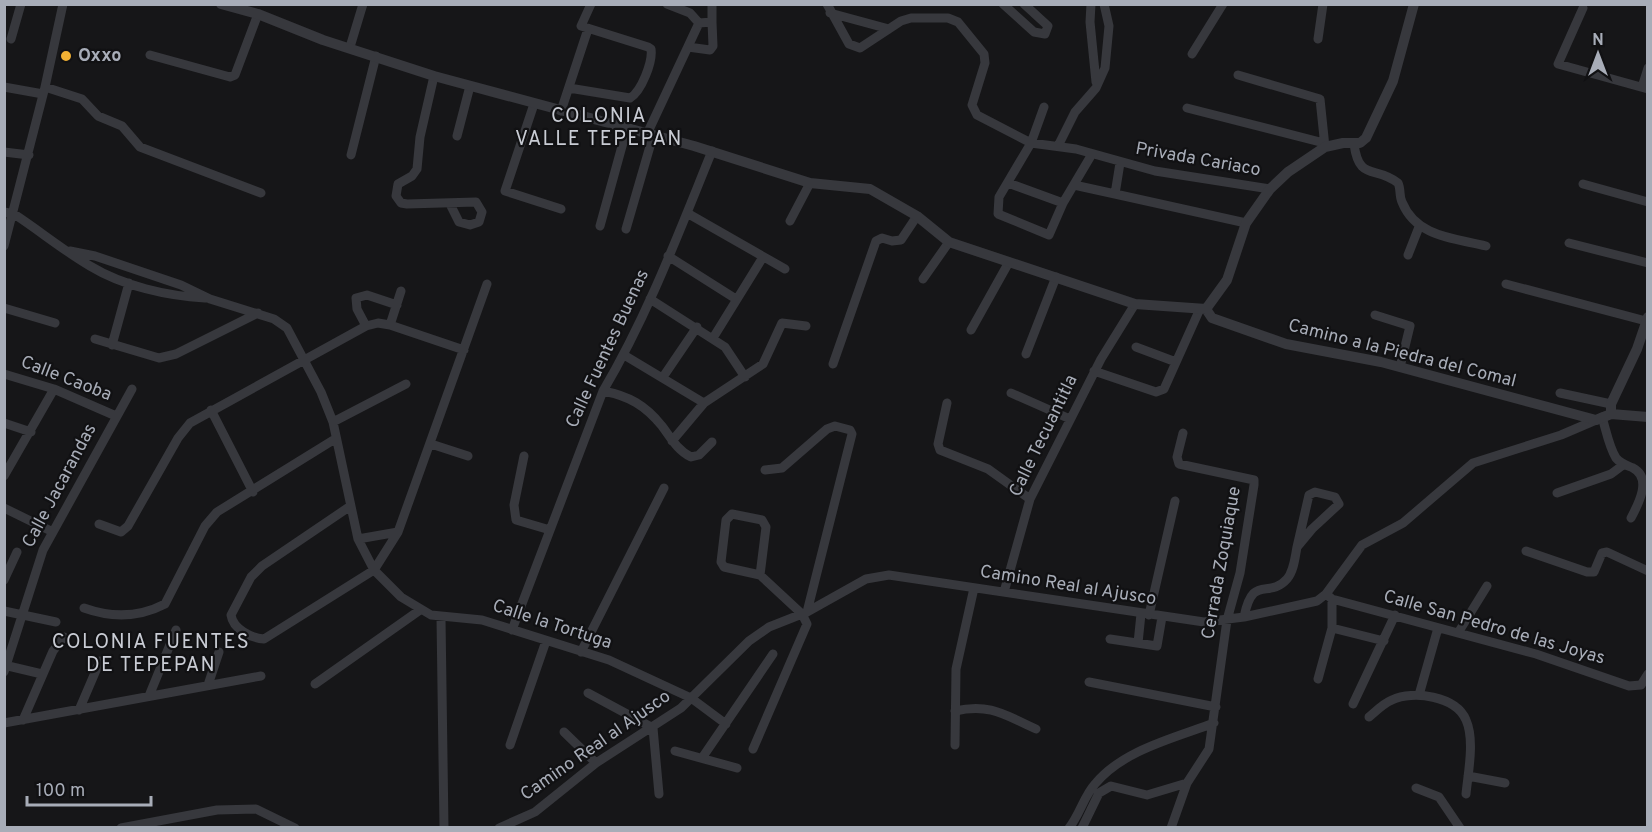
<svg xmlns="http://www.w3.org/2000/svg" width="1652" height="832" font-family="Overpass,sans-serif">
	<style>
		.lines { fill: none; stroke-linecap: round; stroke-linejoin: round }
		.minor { stroke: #37383d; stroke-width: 9 }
		.tertiary { stroke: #37383d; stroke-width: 10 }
		.poi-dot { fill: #f2b134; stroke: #111113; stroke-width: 2 }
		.labels { text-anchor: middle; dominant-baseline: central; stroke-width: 4.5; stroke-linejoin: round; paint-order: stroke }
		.poi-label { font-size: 18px; font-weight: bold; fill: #a8adb8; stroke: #111113; text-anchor: start }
		.street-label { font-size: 18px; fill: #a8adb8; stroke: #111113 }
		.neighbourhood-label { font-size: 20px; letter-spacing: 1.5px; fill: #c9ccd4; stroke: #111113 }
	</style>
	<rect width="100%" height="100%" fill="#161618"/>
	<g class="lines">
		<!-- minor -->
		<path class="minor" d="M 667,4 L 690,13 L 699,23 L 712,22 L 712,4
			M 827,4 L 849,44 L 860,48 L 901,21 L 911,18 L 948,18 L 958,22 L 984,54 L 985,63 L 972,105 L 977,115 L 1031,143 L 1076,149 L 1155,171 L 1270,189
			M 1003,4 L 1034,32 L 1045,34 L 1048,26 L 1024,4
			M 1091,4 L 1090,22 L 1096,82
			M 1583,8 L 1558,64 L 1648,89
			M 830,13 L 889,29
			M 11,39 L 21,4
			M 1318,39 L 1323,4
			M 350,47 L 363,4
			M 688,47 L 710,50 L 713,46 L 712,22
			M 1192,54 L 1223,4
			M 150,55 L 230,77 L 235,75 L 258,14
			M 1238,75 L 1320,99 L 1325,147
			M 434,76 L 420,137 L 417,169 L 412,176 L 398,184 L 396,196 L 401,203 L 407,204 L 476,202 L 482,212 L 479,222 L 470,225 L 459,222 L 450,204
			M 4,87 L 43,94
			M 45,87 L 82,99 L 98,116 L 122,126 L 140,147 L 261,193
			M 1642,87 L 1648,68
			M 569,88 L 630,98 C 641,92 653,62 651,49 L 648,47 L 581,26 L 591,4
			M 534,104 L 505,191 L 561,209
			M 1044,107 L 1031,143 L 999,197 L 998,214 L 1049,235 L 1063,203 L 1092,154
			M 1187,108 L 1324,143
			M 561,111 L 588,29
			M 647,134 L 699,23
			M 457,136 L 470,86
			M 1354,144 C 1359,182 1375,165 1398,183 C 1401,189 1399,196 1402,202 C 1416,237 1454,238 1486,246
			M 1058,146 L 1075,112 L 1096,88 L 1105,68 L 1109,26 L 1104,4
			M 4,152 L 29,155
			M 351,155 L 376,56
			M 1120,163 L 1115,194 L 1246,223
			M 1008,183 L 1063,203
			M 1583,184 L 1648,202
			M 1074,185 L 1115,194
			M 4,212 L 14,214 C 40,231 64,251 90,266 C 123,286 167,296 205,298
			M 687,213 L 785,269
			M 790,221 L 810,183
			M 600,226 L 627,128
			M 626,229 L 653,136
			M 1569,243 L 1648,263
			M 4,246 L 45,87 L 63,4
			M 70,251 L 95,256 L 181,285 L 210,299 L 274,319 L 287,328 L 321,392 L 333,422 L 358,539 L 374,570 L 401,597 L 431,615 L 482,620 L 609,660 L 691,698 L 726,724
			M 1408,255 L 1419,227
			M 668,256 L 736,299
			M 923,279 L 949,242
			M 1506,284 L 1646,321
			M 650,299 L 725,347 L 745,377
			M 4,308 L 55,323
			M 1375,315 L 1410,326 L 1400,367
			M 390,325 L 401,291
			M 366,326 L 357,309 L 356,298 L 367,295 L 397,305
			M 971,330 L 1009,262
			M 713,338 L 763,257
			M 95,339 L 159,358 L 176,354 L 258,313
			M 112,345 L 129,283
			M 1136,347 L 1176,362
			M 1026,354 L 1056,277
			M 624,355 L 704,403 L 763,364 L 782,323 L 806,326
			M 833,364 L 876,241 L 882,238 L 892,241 L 901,240 L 917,216
			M 1094,371 L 1156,392 L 1164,389 L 1199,311
			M 4,374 L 54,389 L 116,416
			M 663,377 L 697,327
			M 603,391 C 629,396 645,405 662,426 C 671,438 677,450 691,457 L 699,455 L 712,442
			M 1011,393 L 1070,419
			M 1560,393 L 1611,404
			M 947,403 L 938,444 L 940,450 L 988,469 L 1030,499
			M 211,410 L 253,492
			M 1602,417 C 1606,430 1609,447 1616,458 C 1621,464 1626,465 1633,468 C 1652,478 1639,503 1631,518
			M 333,422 L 406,384
			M 4,423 L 31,432
			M 672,441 L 704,403
			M 431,444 L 468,456
			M 524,456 L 514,505 L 516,520 L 550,530
			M 765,470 L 782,468 L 827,429 L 835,426 L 850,430 L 852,434 L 807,612
			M 4,476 L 54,389
			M 1315,492 L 1335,497 L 1339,504 L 1312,529 L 1297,547 L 1309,495 Z
			M 1557,493 L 1611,474 L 1623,465
			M 349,507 L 262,566 L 251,577 L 231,615 C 233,629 251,638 264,639 L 374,570 L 398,532 L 487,284
			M 4,508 L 53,532
			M 732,514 L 762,520 L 766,527 L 760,575 L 724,567 L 721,562 L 726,520 Z
			M 99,524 L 121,532 L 128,526 L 178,438 L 190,423 L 366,326 L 378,323 L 390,325 L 464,350
			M 358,539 L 398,532
			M 1526,551 L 1587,572 L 1594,572 L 1602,553 L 1607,552 L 1648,571
			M 4,580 L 17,552
			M 1004,592 L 1030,499 L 1101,359 L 1135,304
			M 1326,594 L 1332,599 L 1536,654 L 1629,686 L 1641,685 L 1648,674
			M 1332,599 L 1332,628
			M 84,608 C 112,618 138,618 165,604 L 205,526 L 217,512 L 335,439
			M 4,611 L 56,622
			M 1149,615 L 1175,501
			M 1244,617 C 1253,573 1268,600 1287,579 C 1294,571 1295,557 1297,547
			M 441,618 L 444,828
			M 512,630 L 603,391 C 648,315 679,232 712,151
			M 1458,633 L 1487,586
			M 1110,639 L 1157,646 L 1162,617
			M 1138,643 L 1141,614
			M 581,652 L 664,488
			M 4,665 L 42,674
			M 4,672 L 43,550 L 132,389
			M 1318,679 L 1332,628 L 1384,641
			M 1089,682 L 1216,707
			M 315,684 L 420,610
			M 208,685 L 219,652
			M 588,693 L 653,728 L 659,794
			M 1419,695 L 1438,628
			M 149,696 L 176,630
			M 1353,704 L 1395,615
			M 79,710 L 100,661
			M 955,711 C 990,703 1005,715 1036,729
			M 1369,717 C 1376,711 1384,703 1392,700 C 1413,690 1456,696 1466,720 C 1475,740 1468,773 1466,794
			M 23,720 L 53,651 L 64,637
			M 4,723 L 261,676
			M 564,732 L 596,763
			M 510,745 L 546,641
			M 955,745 L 956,669 L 974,588
			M 753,749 L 807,624 L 802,614 L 760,575
			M 675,751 L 737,768
			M 702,758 L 773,654
			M 1468,776 L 1505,783
			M 1416,788 L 1439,797 L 1460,828
			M 121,828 L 217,810 L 256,809 L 295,828
			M 499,828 L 535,812 L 596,763 L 681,708 L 749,641 L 769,627 L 807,612 L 866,579 L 889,575 L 1204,622 L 1244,617 L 1317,601 L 1326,594 L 1362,545 L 1403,523 L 1473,463 L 1561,435 L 1596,420
			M 1069,828 C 1080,814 1084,796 1095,784 C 1123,750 1174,738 1214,723
			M 1082,828 L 1099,793 L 1111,786 L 1147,795 L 1187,783 L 1209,749 L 1227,620 L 1240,573 L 1254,485 L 1254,480 L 1179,464 L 1177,457 L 1183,433
			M 1171,828 L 1187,783"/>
		<!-- tertiary -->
		<path class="tertiary" d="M 221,4 L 258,14 L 323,40 L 434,76 L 694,146 L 810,183 L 870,189 L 917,216 L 949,242 L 1135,304 L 1206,309
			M 1206,309 L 1212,318 L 1286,344 L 1381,362 L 1596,420 L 1611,414 L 1648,417
			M 1206,309 L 1227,280 L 1246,223 L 1270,189 L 1288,172 L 1325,147 L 1343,143 L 1360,143 L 1366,138 L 1393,81 L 1414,4
			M 1611,414 L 1611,404 L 1637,349 L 1648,317"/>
	</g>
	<!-- markers -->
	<circle class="poi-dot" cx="66" cy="56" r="6"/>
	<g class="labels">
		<!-- poi labels -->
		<g class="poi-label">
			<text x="78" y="56">Oxxo</text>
		</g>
		<!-- street labels -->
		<g class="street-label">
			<text transform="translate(1198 160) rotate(10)">Privada Cariaco</text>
			<text transform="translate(608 349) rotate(-65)">Calle Fuentes Buenas</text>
			<text transform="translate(1402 354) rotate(14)">Camino a la Piedra del Comal</text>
			<text transform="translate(66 379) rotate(21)">Calle Caoba</text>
			<text transform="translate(1044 436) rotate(-64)">Calle Tecuantitla</text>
			<text transform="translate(60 486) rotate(-62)">Calle Jacarandas</text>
			<text transform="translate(1222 563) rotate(-80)">Cerrada Zoquiaque</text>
			<text transform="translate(1068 586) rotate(9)">Camino Real al Ajusco</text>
			<text transform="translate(552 625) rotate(18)">Calle la Tortuga</text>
			<text transform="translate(1494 628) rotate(16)">Calle San Pedro de las Joyas</text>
			<text transform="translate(596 746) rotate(-35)">Camino Real al Ajusco</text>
		</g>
		<!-- neighbourhood labels -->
		<g class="neighbourhood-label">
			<text x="599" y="117">COLONIA<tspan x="599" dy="23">VALLE TEPEPAN</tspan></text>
			<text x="151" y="643">COLONIA FUENTES<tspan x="151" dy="23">DE TEPEPAN</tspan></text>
		</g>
	</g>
	<!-- border -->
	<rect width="1652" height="832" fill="none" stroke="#a8adb8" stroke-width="12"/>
	<!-- north arrow -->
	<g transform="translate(1598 54)" stroke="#111113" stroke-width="4.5" paint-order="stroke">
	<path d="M0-4.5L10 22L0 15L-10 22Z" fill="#a8adb8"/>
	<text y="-9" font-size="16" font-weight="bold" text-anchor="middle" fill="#a8adb8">N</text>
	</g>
	<!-- scale -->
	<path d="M27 796v9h124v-9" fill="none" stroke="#a8adb8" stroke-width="3"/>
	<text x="36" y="796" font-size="18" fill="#a8adb8" stroke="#111113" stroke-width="4.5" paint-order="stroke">100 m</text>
</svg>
